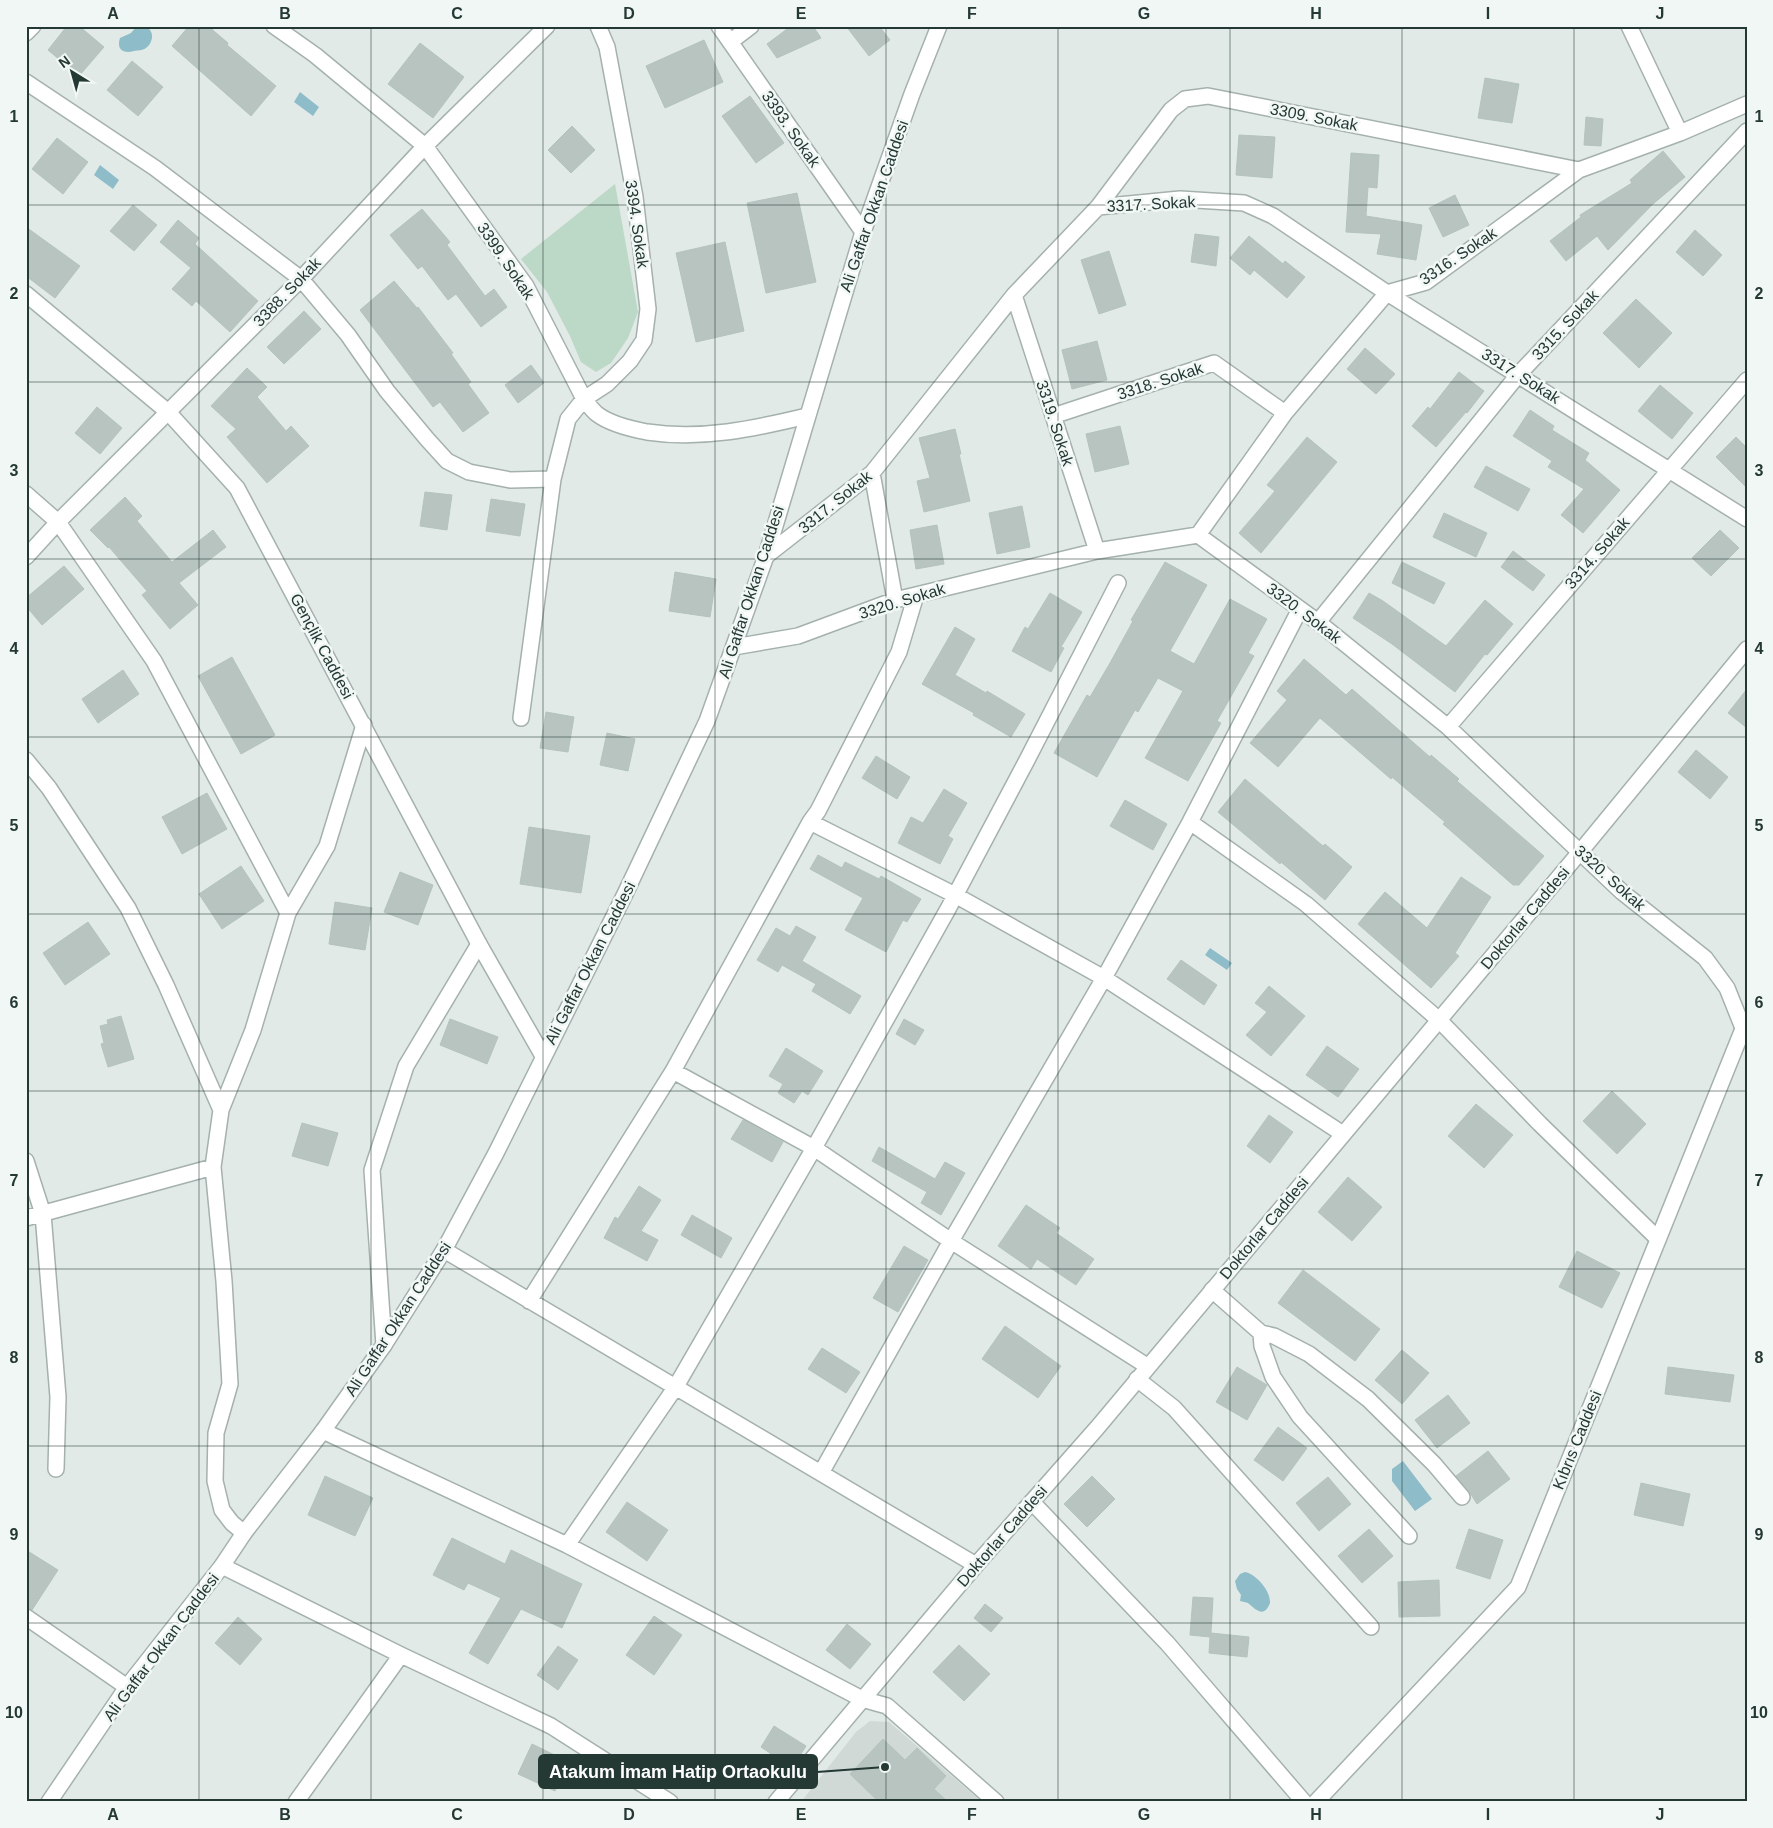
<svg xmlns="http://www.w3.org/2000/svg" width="1773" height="1828" font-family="Arial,sans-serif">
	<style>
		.built { fill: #d0d9d6 }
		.green { fill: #bcd8c6 }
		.water { fill: #8fbcc9 }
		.building { fill: #b7c4c0; stroke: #b4c3be }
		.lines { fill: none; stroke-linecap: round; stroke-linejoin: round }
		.minor-casing { stroke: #a5b1ae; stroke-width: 18 }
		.tertiary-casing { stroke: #a5b1ae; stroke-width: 18 }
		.minor { stroke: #fff; stroke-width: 15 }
		.tertiary { stroke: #fff; stroke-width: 15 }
		.grid { fill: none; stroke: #243834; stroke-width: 1; stroke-opacity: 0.55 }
		.labels { text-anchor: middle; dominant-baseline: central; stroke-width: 5; stroke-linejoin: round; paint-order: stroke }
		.street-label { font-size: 16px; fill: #243834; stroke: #f1f7f4 }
		.leader { fill: none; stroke: #243834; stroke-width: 2 }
		.callout-dot { fill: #243834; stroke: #f1f7f4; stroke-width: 2 }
		.callout { fill: #243834; stroke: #243834; stroke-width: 2 }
		.callout-label { font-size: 18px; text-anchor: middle; font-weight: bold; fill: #fff }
		.neatline { fill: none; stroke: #243834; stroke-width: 2 }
		.grid-label { font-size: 16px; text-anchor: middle; font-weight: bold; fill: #243834 }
	</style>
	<rect width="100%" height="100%" fill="#e1eae7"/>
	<!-- built -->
	<path class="built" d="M 870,1721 L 889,1722 L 982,1802 L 801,1802 L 856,1732 Z"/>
	<!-- green -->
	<path class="green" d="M 615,184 L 638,312 L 628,338 L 611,363 L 596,372 L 581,362 L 570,336 L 547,292 L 521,259 Z"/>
	<!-- water -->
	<path class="water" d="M 137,26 C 141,26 145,25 148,28 C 155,33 152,44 146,48 C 142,51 138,50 134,51 C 124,54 116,50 120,38 L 131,33 Z
		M 300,92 L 319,107 L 313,116 L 294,102 Z
		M 100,165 L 119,180 L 113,189 L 94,175 Z
		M 1210,948 L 1232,963 L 1227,970 L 1205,955 Z
		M 1403,1461 L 1432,1499 L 1415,1511 L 1392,1481 L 1392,1469 Z
		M 1245,1572 C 1256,1574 1271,1591 1270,1603 C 1264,1619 1255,1609 1248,1603 C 1246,1602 1243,1602 1240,1601 L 1241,1595 L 1237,1589 L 1235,1581 L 1240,1574 Z"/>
	<!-- building -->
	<path class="building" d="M 67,26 L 79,26 L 104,47 L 79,76 L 48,50 Z
		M 189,26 L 208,26 L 228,43 L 227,45 L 276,86 L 251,116 L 172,46 Z
		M 791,26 L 813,26 L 821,38 L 777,58 L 767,44 Z
		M 846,26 L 879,26 L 890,40 L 869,56 Z
		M 704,40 L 723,82 L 665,108 L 646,66 Z
		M 420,43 L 464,77 L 433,118 L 388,84 Z
		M 132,61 L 163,87 L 138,116 L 107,90 Z
		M 1485,78 L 1519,84 L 1512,123 L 1478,118 Z
		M 750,96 L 784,143 L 756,163 L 722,116 Z
		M 1586,117 L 1603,119 L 1601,146 L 1584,145 Z
		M 572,126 L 595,150 L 571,173 L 548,150 Z
		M 1239,135 L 1275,137 L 1272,178 L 1236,175 Z
		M 57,138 L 88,162 L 63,194 L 32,169 Z
		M 1663,151 L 1685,177 L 1653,204 L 1608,250 L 1597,236 L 1566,261 L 1550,241 L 1581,217 L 1580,215 L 1632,183 L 1630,180 Z
		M 1351,153 L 1379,155 L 1377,188 L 1368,187 L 1366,216 L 1422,225 L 1416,260 L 1377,254 L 1381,234 L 1346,232 Z
		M 797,193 L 816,282 L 766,293 L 747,203 Z
		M 1455,195 L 1469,225 L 1443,237 L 1429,208 Z
		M 133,205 L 157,225 L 134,251 L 110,231 Z
		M 422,209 L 450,242 L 447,245 L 485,296 L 494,289 L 507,307 L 481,327 L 456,294 L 448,300 L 422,266 L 418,269 L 390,235 Z
		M 178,220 L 199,238 L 195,244 L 258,301 L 230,332 L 196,301 L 192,306 L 172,289 L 191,268 L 160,242 Z
		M 26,227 L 80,266 L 55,298 L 26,276 Z
		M 1695,230 L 1722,255 L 1703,276 L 1676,252 Z
		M 1195,234 L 1219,237 L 1216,266 L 1191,262 Z
		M 1249,236 L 1283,264 L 1285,261 L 1305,277 L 1287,298 L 1254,270 L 1250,275 L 1230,258 Z
		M 725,242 L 744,331 L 696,342 L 676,253 Z
		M 1109,251 L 1126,305 L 1099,314 L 1081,260 Z
		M 394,281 L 417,308 L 418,307 L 453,353 L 451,354 L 471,382 L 468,384 L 489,413 L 463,432 L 440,402 L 433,407 L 360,310 Z
		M 1636,299 L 1672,333 L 1639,368 L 1603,333 Z
		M 304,311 L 321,329 L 284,364 L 267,347 Z
		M 1097,341 L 1107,380 L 1072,389 L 1062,350 Z
		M 1365,348 L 1395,374 L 1376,394 L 1347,369 Z
		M 531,365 L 544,383 L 518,403 L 505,385 Z
		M 247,368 L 267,387 L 257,397 L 286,431 L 291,426 L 309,446 L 267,483 L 227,437 L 236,429 L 211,406 Z
		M 1459,372 L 1484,391 L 1467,413 L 1466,412 L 1436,447 L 1412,426 L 1428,407 L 1430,409 Z
		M 1660,385 L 1693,413 L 1672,439 L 1638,411 Z
		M 97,407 L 122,428 L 100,454 L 75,433 Z
		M 1530,410 L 1554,426 L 1552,430 L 1589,453 L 1585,460 L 1620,490 L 1583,533 L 1561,515 L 1584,489 L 1548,467 L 1552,461 L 1513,436 Z
		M 1120,426 L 1129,464 L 1095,472 L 1086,434 Z
		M 955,429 L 961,454 L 959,454 L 970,501 L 924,512 L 917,481 L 930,478 L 919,438 Z
		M 1307,437 L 1337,462 L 1261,553 L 1239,533 L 1275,491 L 1267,485 Z
		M 1736,437 L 1747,448 L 1747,488 L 1716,457 Z
		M 1486,466 L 1530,489 L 1518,511 L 1474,487 Z
		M 425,492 L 452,495 L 447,530 L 420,526 Z
		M 125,497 L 142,516 L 137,521 L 172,562 L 213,530 L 226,547 L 179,583 L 198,605 L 170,629 L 142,595 L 147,591 L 109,547 L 108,548 L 90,530 Z
		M 491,499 L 525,504 L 520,536 L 486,531 Z
		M 1022,506 L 1030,547 L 997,554 L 989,513 Z
		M 1444,513 L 1487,533 L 1476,557 L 1433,537 Z
		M 937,525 L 944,564 L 916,569 L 910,530 Z
		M 1720,530 L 1739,548 L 1711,576 L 1692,558 Z
		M 1513,551 L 1545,575 L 1533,591 L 1501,567 Z
		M 1165,562 L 1207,585 L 1170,651 L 1194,664 L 1230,599 L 1267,619 L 1248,653 L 1254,656 L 1217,721 L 1221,723 L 1188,781 L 1145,758 L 1183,691 L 1158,678 L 1138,712 L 1135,710 L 1097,777 L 1054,753 L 1087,695 L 1090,697 L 1110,663 L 1133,621 L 1131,620 Z
		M 1402,562 L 1445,583 L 1434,604 L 1392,583 Z
		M 64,566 L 84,589 L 42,625 L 26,606 L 26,598 Z
		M 675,572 L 716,579 L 710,617 L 669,611 Z
		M 1050,593 L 1082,612 L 1061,647 L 1064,648 L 1051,672 L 1012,651 L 1025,627 L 1028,629 Z
		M 1369,593 L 1383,601 L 1446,646 L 1485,600 L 1513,624 L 1487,655 L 1485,654 L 1455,692 L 1392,644 L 1353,618 Z
		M 955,627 L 975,639 L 955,675 L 986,693 L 987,691 L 1025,714 L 1011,737 L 973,715 L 974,713 L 922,684 Z
		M 232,657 L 275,735 L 241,754 L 198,676 Z
		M 1304,659 L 1346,695 L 1352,689 L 1430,757 L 1431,755 L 1459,779 L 1457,781 L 1544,856 L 1519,885 L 1513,885 L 1443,824 L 1445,822 L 1392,777 L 1391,779 L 1320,718 L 1278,767 L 1250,743 L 1287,700 L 1277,691 Z
		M 123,670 L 139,694 L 98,723 L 82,699 Z
		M 1747,689 L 1747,728 L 1728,713 Z
		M 546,712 L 574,717 L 568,752 L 540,748 Z
		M 607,733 L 635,739 L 628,771 L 600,765 Z
		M 1696,750 L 1728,777 L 1710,799 L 1678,772 Z
		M 876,756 L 910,777 L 897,799 L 862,778 Z
		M 1245,779 L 1323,846 L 1325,844 L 1352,867 L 1325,900 L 1281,862 L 1280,864 L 1218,812 Z
		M 944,789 L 967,803 L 948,836 L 953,839 L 940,864 L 898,843 L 911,817 L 923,823 Z
		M 207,793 L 227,829 L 182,854 L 162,817 Z
		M 1125,800 L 1167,824 L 1153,850 L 1110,826 Z
		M 529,827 L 590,836 L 581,893 L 520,884 Z
		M 818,855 L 842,868 L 845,862 L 879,879 L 881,876 L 921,899 L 907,922 L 903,920 L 886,952 L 845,930 L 863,898 L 810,869 Z
		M 241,866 L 264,901 L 222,929 L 199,894 Z
		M 400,872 L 433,885 L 418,925 L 384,912 Z
		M 1461,877 L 1491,897 L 1455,953 L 1459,956 L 1431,988 L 1358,924 L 1385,892 L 1427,928 Z
		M 335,902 L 372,908 L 365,950 L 329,944 Z
		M 88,922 L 110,954 L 65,985 L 43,953 Z
		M 796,926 L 816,937 L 802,961 L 861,996 L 850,1014 L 812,991 L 816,984 L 782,965 L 778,972 L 757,960 L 776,928 L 790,936 Z
		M 1181,960 L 1217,985 L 1204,1005 L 1167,979 Z
		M 1269,986 L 1305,1016 L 1271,1056 L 1246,1035 L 1267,1012 L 1255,1003 Z
		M 121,1016 L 134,1059 L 108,1067 L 101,1044 L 104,1043 L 100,1026 L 108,1024 L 107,1020 Z
		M 450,1019 L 498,1037 L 487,1064 L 440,1045 Z
		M 904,1019 L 924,1030 L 915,1045 L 896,1034 Z
		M 1327,1046 L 1359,1069 L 1338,1097 L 1306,1075 Z
		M 786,1048 L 823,1071 L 808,1095 L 802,1091 L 794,1103 L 778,1093 L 783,1084 L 769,1076 Z
		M 1612,1091 L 1646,1124 L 1617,1154 L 1583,1121 Z
		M 1476,1104 L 1513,1135 L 1484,1168 L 1448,1136 Z
		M 1269,1115 L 1293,1132 L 1270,1163 L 1247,1146 Z
		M 743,1120 L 783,1142 L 772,1162 L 731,1139 Z
		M 302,1123 L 338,1133 L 328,1166 L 292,1156 Z
		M 879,1147 L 935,1179 L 945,1162 L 965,1173 L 941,1215 L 921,1203 L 927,1192 L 872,1161 Z
		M 1348,1177 L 1382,1207 L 1352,1241 L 1318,1212 Z
		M 639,1186 L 661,1200 L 641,1231 L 658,1240 L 647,1261 L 604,1238 L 615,1217 L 618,1219 Z
		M 1026,1205 L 1060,1228 L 1056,1233 L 1094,1259 L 1076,1285 L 1037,1259 L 1031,1269 L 998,1246 Z
		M 692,1215 L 732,1238 L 721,1258 L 681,1235 Z
		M 904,1246 L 928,1260 L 898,1312 L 873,1298 Z
		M 1577,1251 L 1620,1273 L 1602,1308 L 1559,1287 Z
		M 1303,1270 L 1380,1329 L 1355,1361 L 1278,1303 Z
		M 1005,1326 L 1061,1366 L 1038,1398 L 982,1359 Z
		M 822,1348 L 860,1372 L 846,1393 L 808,1369 Z
		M 1402,1350 L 1429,1373 L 1402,1404 L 1375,1380 Z
		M 1237,1367 L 1267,1385 L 1247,1420 L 1216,1402 Z
		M 1668,1367 L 1734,1375 L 1730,1402 L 1665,1394 Z
		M 1448,1395 L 1470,1423 L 1437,1448 L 1415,1420 Z
		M 1278,1427 L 1307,1448 L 1283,1481 L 1254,1460 Z
		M 1488,1451 L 1510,1479 L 1477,1504 L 1469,1491 L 1456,1476 Z
		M 325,1476 L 373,1498 L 355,1536 L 308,1515 Z
		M 1092,1476 L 1115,1499 L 1087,1527 L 1064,1504 Z
		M 1328,1477 L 1351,1504 L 1319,1531 L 1296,1503 Z
		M 1641,1483 L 1690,1494 L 1683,1526 L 1634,1515 Z
		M 627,1502 L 668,1530 L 647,1561 L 606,1532 Z
		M 1369,1529 L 1393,1556 L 1362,1583 L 1338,1556 Z
		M 1469,1529 L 1503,1540 L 1490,1579 L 1456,1568 Z
		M 452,1538 L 505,1564 L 511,1550 L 582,1584 L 562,1628 L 521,1609 L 488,1664 L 469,1653 L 501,1598 L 468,1583 L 464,1590 L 433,1575 Z
		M 26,1550 L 58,1570 L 32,1610 L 26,1608 Z
		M 1439,1580 L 1440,1616 L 1399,1617 L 1398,1582 Z
		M 1193,1597 L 1213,1598 L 1211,1633 L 1249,1637 L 1247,1657 L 1209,1653 L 1210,1637 L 1190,1635 Z
		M 985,1604 L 1003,1618 L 991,1632 L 974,1618 Z
		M 654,1616 L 682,1635 L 654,1675 L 626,1655 Z
		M 238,1617 L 262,1639 L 240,1665 L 215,1643 Z
		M 847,1624 L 871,1644 L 850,1669 L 826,1650 Z
		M 959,1645 L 990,1674 L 964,1701 L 933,1672 Z
		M 558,1646 L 578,1660 L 558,1690 L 537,1675 Z
		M 774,1726 L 806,1746 L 792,1768 L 761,1747 Z
		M 883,1739 L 905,1760 L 917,1748 L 946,1776 L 934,1789 L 948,1802 L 879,1802 L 850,1774 Z
		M 532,1744 L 569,1762 L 555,1791 L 518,1774 Z"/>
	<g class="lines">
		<defs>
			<path id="minor" d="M 274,26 L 315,55 L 425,146 L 526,286 L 584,399 C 588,404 592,410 597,414 C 610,424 631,429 647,432 C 702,440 753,429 807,416
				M 719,26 L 863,232
				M 1629,26 L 1680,133
				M 26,33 L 33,26
				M 730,42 L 751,26
				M 26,82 L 155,168 L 301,279 L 348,335 L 387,391 L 427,439 L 447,461 L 469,472 L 510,480 L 553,479
				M 1098,207 L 1171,110 L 1185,99 L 1208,96 L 1579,170
				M 1014,295 L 1097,551
				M 1053,416 L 1214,363 L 1285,413
				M 872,473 L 895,600
				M 26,494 L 58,522 L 154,661 L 288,913
				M 1198,535 L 1285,413 L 1387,293 L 1426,282 L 1579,170 L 1680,133 L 1747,104
				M 766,556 L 872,473 L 1014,295 L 1098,207 L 1180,199 L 1244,203 L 1273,216 L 1387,293 L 1747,519
				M 26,557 L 58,522 L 301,279 L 425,146 L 547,26
				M 1318,622 L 1518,375 L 1747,131
				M 734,647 L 798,636 L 895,600 L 916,595 L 1097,551 L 1198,535 L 1318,622 L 1448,727 L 1622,892 L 1705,958 L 1727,988 L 1743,1028
				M 521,718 L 553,479 L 568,419 L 584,399 L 607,384 L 630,361 L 644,340 L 648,309 L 635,197 L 607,47 L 598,26
				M 1448,727 L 1747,380
				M 26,760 L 49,788 L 128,908 L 166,985 L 221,1110
				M 810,822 L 955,895 L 1104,978 L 1343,1134
				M 1190,822 L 1306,904 L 1439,1020 L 1540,1124 L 1658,1239
				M 673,1071 L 814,1148 L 951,1241 L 1147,1366
				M 26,1161 L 43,1214 L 58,1397 L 56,1469
				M 26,1218 L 213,1167
				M 444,1250 L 976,1565
				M 1212,1290 L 1261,1333 L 1274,1336 L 1309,1354 L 1368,1399 L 1434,1464 L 1462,1497
				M 529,1301 L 673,1071 L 810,822 L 818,811 L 899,652 L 916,595
				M 1261,1333 L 1262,1346 L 1273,1377 L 1300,1417 L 1409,1536
				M 384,1345 L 372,1170 L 406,1066 L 479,944
				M 1137,1379 L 1174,1408 L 1371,1627
				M 323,1431 L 567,1545 L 862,1699 L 887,1706 L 996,1802
				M 821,1473 L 951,1241 L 1104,978 L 1190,822 L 1300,609
				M 1032,1502 L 1167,1643 L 1304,1802
				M 244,1533 L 232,1523 L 222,1510 L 215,1481 L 216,1433 L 230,1384 L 224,1281 L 213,1167 L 221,1110 L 253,1030 L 288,913 L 327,846 L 364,725
				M 567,1545 L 675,1388 L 814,1148 L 948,909 L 1027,760 L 1118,583
				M 222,1566 L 401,1655 L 551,1726 L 670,1802
				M 26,1617 L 127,1687
				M 296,1802 L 401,1655"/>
			<path id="tertiary" d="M 26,294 L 168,412 L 237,488 L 479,944 L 543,1056
				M 49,1802 L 127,1687 L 222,1566 L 244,1533 L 323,1431 L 384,1345 L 444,1250 L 496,1153 L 625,894 L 707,721 L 766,556 L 863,232 L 912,94 L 939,26
				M 776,1802 L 976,1565 L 1097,1428 L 1580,852 L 1747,649
				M 1316,1802 L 1518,1587 L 1747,1019"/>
		</defs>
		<!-- minor casing -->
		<use href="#minor" class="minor-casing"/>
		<!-- tertiary casing -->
		<use href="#tertiary" class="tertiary-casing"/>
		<!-- minor -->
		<use href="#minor" class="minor"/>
		<!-- tertiary -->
		<use href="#tertiary" class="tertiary"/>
	</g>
	<!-- grid -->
	<path class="grid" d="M 199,26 L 199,1802M 371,26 L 371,1802M 543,26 L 543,1802M 715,26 L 715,1802M 886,26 L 886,1802M 1058,26 L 1058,1802M 1230,26 L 1230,1802M 1402,26 L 1402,1802M 1574,26 L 1574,1802M 26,205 L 1747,205M 26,382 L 1747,382M 26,559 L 1747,559M 26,737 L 1747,737M 26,914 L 1747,914M 26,1091 L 1747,1091M 26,1269 L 1747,1269M 26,1446 L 1747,1446M 26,1623 L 1747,1623"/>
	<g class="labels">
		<!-- street labels -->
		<g class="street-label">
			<text transform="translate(1314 117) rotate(11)">3309. Sokak</text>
			<text transform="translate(791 129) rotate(55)">3393. Sokak</text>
			<text transform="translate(1151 204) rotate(-3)">3317. Sokak</text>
			<text transform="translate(874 206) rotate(-71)">Ali Gaffar Okkan Caddesi</text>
			<text transform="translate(637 224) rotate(82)">3394. Sokak</text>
			<text transform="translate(1458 256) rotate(-34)">3316. Sokak</text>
			<text transform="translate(506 261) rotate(56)">3399. Sokak</text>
			<text transform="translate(287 292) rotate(-46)">3388. Sokak</text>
			<text transform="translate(1565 325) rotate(-47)">3315. Sokak</text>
			<text transform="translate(1521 376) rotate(32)">3317. Sokak</text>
			<text transform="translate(1160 381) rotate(-18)">3318. Sokak</text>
			<text transform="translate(1055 423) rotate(72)">3319. Sokak</text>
			<text transform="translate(835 502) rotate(-39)">3317. Sokak</text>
			<text transform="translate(1597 553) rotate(-49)">3314. Sokak</text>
			<text transform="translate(751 592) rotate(-72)">Ali Gaffar Okkan Caddesi</text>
			<text transform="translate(902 601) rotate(-17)">3320. Sokak</text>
			<text transform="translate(1304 613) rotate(37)">3320. Sokak</text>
			<text transform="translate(322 646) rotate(62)">Gençlik Caddesi</text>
			<text transform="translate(1610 878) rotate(42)">3320. Sokak</text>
			<text transform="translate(1525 918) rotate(-50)">Doktorlar Caddesi</text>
			<text transform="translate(590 963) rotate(-63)">Ali Gaffar Okkan Caddesi</text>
			<text transform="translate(1264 1228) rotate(-50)">Doktorlar Caddesi</text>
			<text transform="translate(398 1319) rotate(-57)">Ali Gaffar Okkan Caddesi</text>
			<text transform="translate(1577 1440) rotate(-68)">Kıbrıs Caddesi</text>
			<text transform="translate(1002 1536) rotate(-49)">Doktorlar Caddesi</text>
			<text transform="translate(161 1647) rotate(-53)">Ali Gaffar Okkan Caddesi</text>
		</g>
	</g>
	<!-- callouts -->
	<path class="leader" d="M885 1767L817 1772"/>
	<circle class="callout-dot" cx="885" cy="1767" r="5"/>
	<rect class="callout" x="539" y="1755" width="278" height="33" rx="5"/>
	<g class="callout-label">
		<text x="678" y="1778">Atakum İmam Hatip Ortaokulu</text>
	</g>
	<!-- border -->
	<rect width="1773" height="1828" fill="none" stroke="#f1f7f4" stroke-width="55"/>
	<!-- north arrow -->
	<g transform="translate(72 72) rotate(323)" stroke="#f1f7f4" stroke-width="4" paint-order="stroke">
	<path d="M0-4L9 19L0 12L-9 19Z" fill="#243834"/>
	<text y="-8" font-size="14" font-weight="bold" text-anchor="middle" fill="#243834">N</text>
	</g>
	<rect x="28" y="28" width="1718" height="1772" class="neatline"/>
	<g class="grid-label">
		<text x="113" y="19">A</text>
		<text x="285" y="19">B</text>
		<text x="457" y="19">C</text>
		<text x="629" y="19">D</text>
		<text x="801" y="19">E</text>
		<text x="972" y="19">F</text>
		<text x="1144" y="19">G</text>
		<text x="1316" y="19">H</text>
		<text x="1488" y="19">I</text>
		<text x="1660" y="19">J</text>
		<text x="14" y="122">1</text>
		<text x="1759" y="122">1</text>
		<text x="14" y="299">2</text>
		<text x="1759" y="299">2</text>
		<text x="14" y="476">3</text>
		<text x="1759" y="476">3</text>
		<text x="14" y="654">4</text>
		<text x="1759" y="654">4</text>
		<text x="14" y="831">5</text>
		<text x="1759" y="831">5</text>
		<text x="14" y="1008">6</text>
		<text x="1759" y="1008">6</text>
		<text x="14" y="1186">7</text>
		<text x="1759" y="1186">7</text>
		<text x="14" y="1363">8</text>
		<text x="1759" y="1363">8</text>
		<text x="14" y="1540">9</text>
		<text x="1759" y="1540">9</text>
		<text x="14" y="1718">10</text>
		<text x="1759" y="1718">10</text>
		<text x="113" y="1820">A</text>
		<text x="285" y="1820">B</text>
		<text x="457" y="1820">C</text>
		<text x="629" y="1820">D</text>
		<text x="801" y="1820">E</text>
		<text x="972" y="1820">F</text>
		<text x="1144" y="1820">G</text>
		<text x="1316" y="1820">H</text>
		<text x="1488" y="1820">I</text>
		<text x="1660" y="1820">J</text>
	</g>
</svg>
